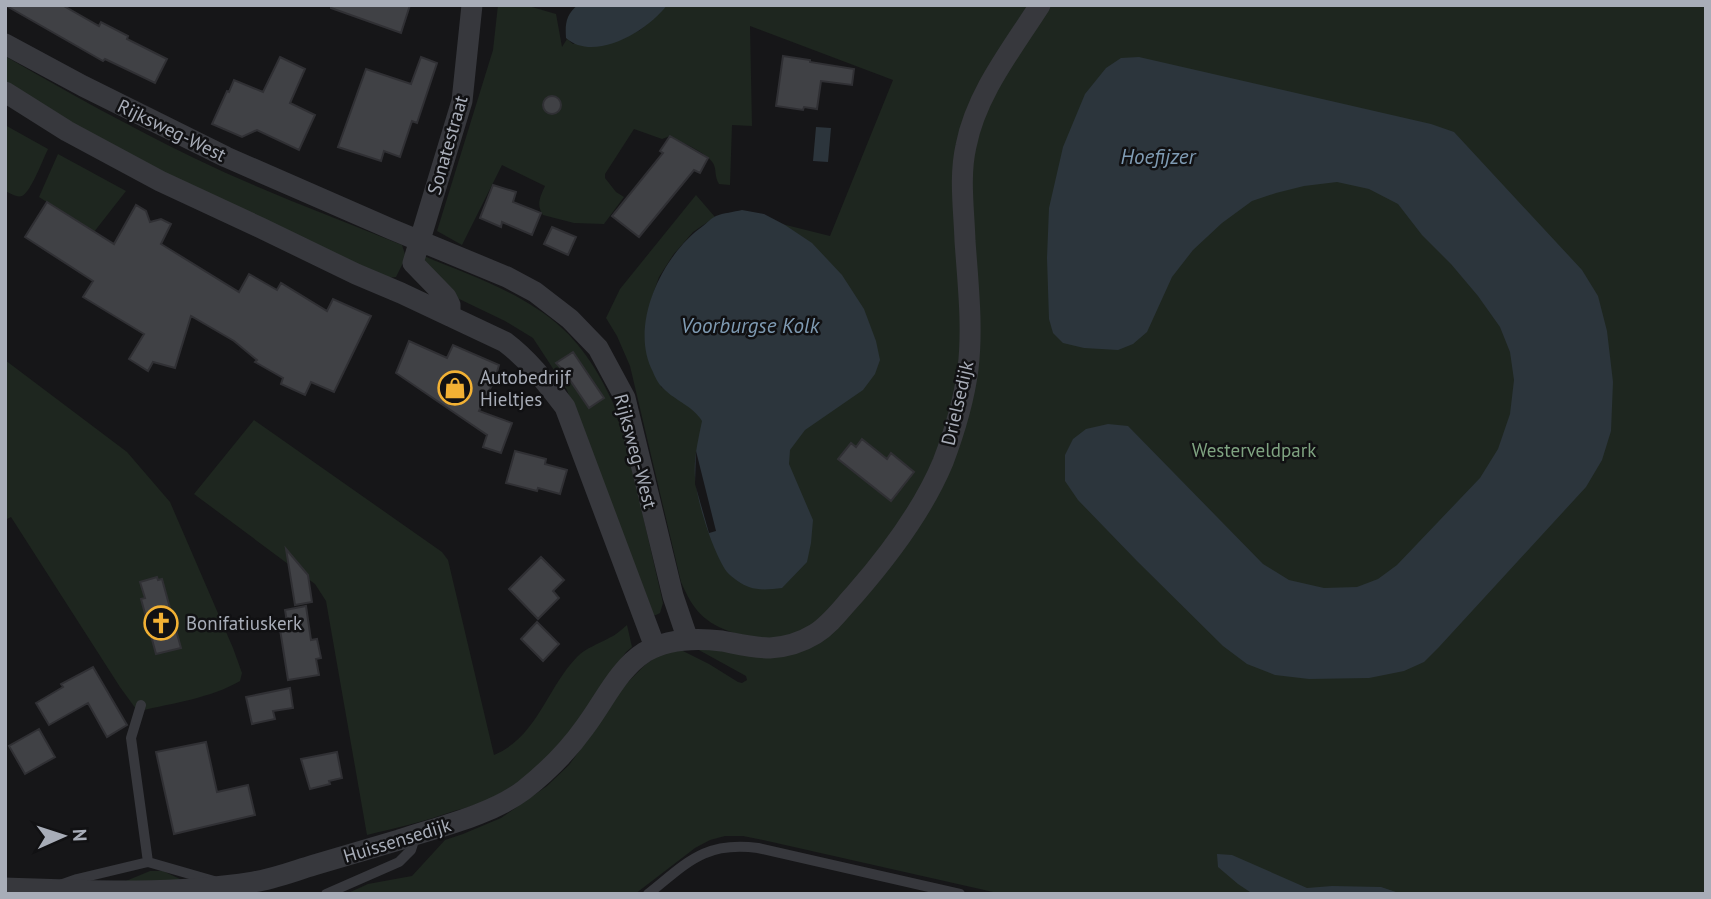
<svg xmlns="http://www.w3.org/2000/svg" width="1711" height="899" font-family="'PT Sans',sans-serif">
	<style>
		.green { fill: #1e261f }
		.water { fill: #2c353c }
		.pier { fill: #161618 }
		.building { fill: #404145; stroke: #303034; stroke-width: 2 }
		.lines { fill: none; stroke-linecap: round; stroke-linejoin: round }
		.service { stroke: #37383d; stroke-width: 10 }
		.minor { stroke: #37383d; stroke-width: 21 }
		.labels { text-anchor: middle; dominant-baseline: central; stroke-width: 5; stroke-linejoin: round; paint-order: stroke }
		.street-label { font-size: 19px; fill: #a8adb8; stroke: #111113 }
		.poi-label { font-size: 19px; fill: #a8adb8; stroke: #111113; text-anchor: start }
		.park-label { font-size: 19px; fill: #7fa381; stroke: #111113 }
		.water-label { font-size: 21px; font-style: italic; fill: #7f9bb3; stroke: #111113 }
	</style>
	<rect width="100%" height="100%" fill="#161618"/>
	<!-- green -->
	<path class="green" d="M 498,5 L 525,5 L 556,14 L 562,47 L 567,39 L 573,44 L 639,31 L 667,5 L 1706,5 L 1706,894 L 1002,894 L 763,840 L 743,836 L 725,836 L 710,840 L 695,848 L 635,894 L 346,894 L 368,884 L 412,876 L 445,840 L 463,834 L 501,818 L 547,786 L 569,765 L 596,728 L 622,688 L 646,664 L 658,656 L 679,649 L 709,664 L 738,682 L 742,683 L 747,680 L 746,676 L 697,649 L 734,633 C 704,623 693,610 681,582 L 630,366 L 617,336 L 606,318 L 620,289 L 696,195 L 715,217 L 693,232 L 673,255 L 659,277 L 651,300 L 661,387 L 668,391 L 758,218 L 830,236 L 893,80 L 750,26 L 752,126 L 732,125 L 730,185 L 719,184 C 714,176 717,170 713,163 C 706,152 682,143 670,136 L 662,139 L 634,129 L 605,174 L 605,178 L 616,192 L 624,197 L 604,224 L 574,223 L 543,215 C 536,205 540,197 545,186 L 502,165 L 462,245 L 437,231 L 493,50 Z
		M 5,56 C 67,92 130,127 194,158 C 262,191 333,217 402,245 L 406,257 L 396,277 L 388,278 L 176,179 L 72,124 L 5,84 Z
		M 5,125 L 48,149 C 43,159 31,192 22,196 C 17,198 10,193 5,191 Z
		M 58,154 L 126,191 L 94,232 L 39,197 Z
		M 424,256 C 471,276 525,293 563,329 C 590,354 609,391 622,424 L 663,603 L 660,613 L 656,615 L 653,615 L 621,543 L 567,390 L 533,338 L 505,321 L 453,296 L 428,273 Z
		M 5,360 L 127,452 L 170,502 L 233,648 L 242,673 L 240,681 C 211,698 173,703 140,711 L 136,709 L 120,687 L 11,517 L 5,520 Z
		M 254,420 L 442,552 L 448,560 L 494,755 C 538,736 546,689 577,657 C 586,648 598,644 609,638 C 616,635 621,630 627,625 L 632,647 L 626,652 C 585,712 554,769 485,801 C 475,806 464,808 454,811 C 426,821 396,828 367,835 L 326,601 L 315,584 L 194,494 Z
		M 150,871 L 163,871 L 182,880 L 121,883 Z"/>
	<!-- water -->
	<path class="water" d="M 578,5 L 667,5 C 648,31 594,63 566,38 C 565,24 566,14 578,5 Z
		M 1139,57 L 1431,124 L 1454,132 L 1582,270 L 1598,296 L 1607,331 L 1613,382 L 1611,431 L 1602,460 L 1586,487 L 1439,647 L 1424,662 L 1404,671 L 1369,678 L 1309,679 L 1275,675 L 1247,664 L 1223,646 L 1137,561 L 1078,500 L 1065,481 L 1065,455 L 1073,439 L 1086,429 L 1108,424 L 1128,426 L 1263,564 L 1289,580 L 1324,588 L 1357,587 L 1378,579 L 1397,565 L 1480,478 L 1498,449 L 1510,414 L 1514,380 L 1510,352 L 1500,327 L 1478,296 L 1451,264 L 1422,235 L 1398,204 L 1369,189 L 1337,182 L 1304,186 L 1276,193 L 1252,201 L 1222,223 L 1193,250 L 1172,277 L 1147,332 L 1133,344 L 1118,350 L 1084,348 L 1063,343 L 1053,333 L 1049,319 L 1047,258 L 1049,208 L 1063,147 L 1085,94 L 1106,68 L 1121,58 Z
		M 816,127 L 831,128 L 828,162 L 813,161 Z
		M 742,210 L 764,214 L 785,225 L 812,243 L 842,275 L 864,309 L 876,341 L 880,360 L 875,374 L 863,390 L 805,430 L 790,450 L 789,464 L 813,520 L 811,543 L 807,562 L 782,588 C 771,589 760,591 749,587 C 743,585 732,578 727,572 C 714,554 699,508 696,485 C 692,464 698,441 702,421 C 692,405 673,400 661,386 C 658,383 655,377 653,372 C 628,325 663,254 703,226 C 707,223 711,218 716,216 C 723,213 734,212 742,210 Z
		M 1217,854 L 1232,855 L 1307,888 L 1332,886 L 1381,887 L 1402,894 L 1253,894 L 1238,884 L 1218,867 Z"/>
	<!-- pier -->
	<path class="pier" d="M 696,451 L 716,531 L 709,533 L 695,484 Z"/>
	<!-- building -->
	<path class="building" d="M 5,5 L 62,5 L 99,26 L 101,22 L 128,36 L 127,39 L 167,59 L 155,83 L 105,59 L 103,61 Z
		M 331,5 L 410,5 L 401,33 L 331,8 Z
		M 783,56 L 810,60 L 810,62 L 854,69 L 852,85 L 821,81 L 817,109 L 804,107 L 803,110 L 776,106 Z
		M 280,57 L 305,69 L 290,103 L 315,115 L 299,150 L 257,130 L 242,137 L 212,124 L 227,91 L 229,92 L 234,80 L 263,92 Z
		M 421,57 L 437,63 L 417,123 L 412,121 L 400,157 L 384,151 L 381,161 L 338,147 L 366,69 L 411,84 Z
		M543 105a9 9 0 1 1 18 0a9 9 0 1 1-18 0Z
		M 670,136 L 708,158 L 700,173 L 694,170 L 639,237 L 612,216 L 663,153 L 660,151 Z
		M 493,185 L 516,192 L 513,202 L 541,213 L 532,235 L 502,222 L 501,227 L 480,218 Z
		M 47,202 L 114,244 L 136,205 L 146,211 L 150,222 L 161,219 L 171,224 L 161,244 L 239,292 L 249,274 L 277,290 L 281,283 L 327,311 L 333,299 L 371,316 L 334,392 L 311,382 L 305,395 L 281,384 L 283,378 L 255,362 L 257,360 L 234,341 L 191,316 L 175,368 L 153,362 L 148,371 L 129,359 L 144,334 L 83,297 L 93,281 L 25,237 Z
		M 552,227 L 576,237 L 568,255 L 544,244 Z
		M 409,341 L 447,358 L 453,345 L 499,365 L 495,379 L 479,411 L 512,423 L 501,453 L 483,447 L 487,435 L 396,373 Z
		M 573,352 L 604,398 L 589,408 L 563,370 L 556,363 Z
		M 862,439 L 887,459 L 891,453 L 914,472 L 891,501 L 838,459 L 851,443 L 856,447 Z
		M 515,451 L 546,459 L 545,464 L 567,470 L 560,494 L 538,488 L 537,491 L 506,483 Z
		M 286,549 L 308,575 L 312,602 L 295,605 Z
		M 541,557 L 564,580 L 553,591 L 559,598 L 538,619 L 509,589 Z
		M 157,577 L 158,580 L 162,579 L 181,648 L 156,654 L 141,599 L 145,598 L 140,582 Z
		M 306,606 L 311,640 L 317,639 L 321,658 L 316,659 L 319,675 L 288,680 L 279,623 L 287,622 L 285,610 Z
		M 537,622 L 559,644 L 543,661 L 521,639 Z
		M 93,667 L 127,725 L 107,737 L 88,703 L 49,725 L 36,703 L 63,687 L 61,684 Z
		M 290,688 L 293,708 L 273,711 L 275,719 L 252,724 L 246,697 Z
		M 39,729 L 55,757 L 25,774 L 9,746 Z
		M 206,742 L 217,792 L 248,785 L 255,815 L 174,834 L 156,752 Z
		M 337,752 L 342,778 L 329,781 L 330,784 L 310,789 L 301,759 Z"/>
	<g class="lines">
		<!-- service -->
		<path class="service" d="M 141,705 L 131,738 L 148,862
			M 60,885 L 77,879 L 148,862 L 214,881
			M 326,894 L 399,862 L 411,850 L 416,834
			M 648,894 C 687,863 704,841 758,848 L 960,894"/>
		<!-- minor -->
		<path class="minor" d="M 5,44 L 83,86 L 226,157 L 391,229 L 507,277 L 535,292 L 570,319 L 598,348 L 625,398 L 673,596 L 688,640
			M 5,92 L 67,131 L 160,181 L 261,228 L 356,274 L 401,293 L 505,342 C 529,360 547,384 565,407 L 655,647
			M 450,316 L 450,305 L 446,297 L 413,263 L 462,101 L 472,5
			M 5,888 C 88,891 171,895 253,882 C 274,879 294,871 314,865 C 342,857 371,848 399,840 C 438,827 491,815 524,790 C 548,771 568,751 585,727 C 604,702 618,669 645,652 C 667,639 697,638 722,641 C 738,644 754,648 770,648 C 786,647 802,642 815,634 C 831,624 842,608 855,594 C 889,555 923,510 943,462 C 954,433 964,400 968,369 C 973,327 968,284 965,241 C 964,209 959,177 966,146 C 976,94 1012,49 1040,5"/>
	</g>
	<!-- icons -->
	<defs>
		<symbol id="shop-ring" viewBox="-11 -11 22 22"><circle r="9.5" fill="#111113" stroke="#f2b134" stroke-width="1.5"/><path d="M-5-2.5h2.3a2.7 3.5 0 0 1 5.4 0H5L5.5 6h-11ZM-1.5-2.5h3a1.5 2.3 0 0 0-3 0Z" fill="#f2b134"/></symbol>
		<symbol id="church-ring" viewBox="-11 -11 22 22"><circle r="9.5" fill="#111113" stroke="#f2b134" stroke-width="1.5"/><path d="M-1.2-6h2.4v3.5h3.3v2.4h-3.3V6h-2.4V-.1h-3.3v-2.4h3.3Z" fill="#f2b134"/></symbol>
	</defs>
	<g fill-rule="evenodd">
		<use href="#shop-ring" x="436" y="369" width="38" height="38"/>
		<use href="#church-ring" x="142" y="604" width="38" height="38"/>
	</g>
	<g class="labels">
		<!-- street labels -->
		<g class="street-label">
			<text transform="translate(172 130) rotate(26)">Rijksweg-West</text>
			<text transform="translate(447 145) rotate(-74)">Sonatestraat</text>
			<text transform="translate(957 403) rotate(-77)">Drielsedijk</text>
			<text transform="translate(636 451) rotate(75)">Rijksweg-West</text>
			<text transform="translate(397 840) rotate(-17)">Huissensedijk</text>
		</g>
		<!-- poi labels -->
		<g class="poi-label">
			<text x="480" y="377">Autobedrijf<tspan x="480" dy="22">Hieltjes</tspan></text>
			<text x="186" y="623">Bonifatiuskerk</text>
		</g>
		<!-- park labels -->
		<g class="park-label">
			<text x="1254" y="450">Westerveldpark</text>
		</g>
		<!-- water labels -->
		<g class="water-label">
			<text x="1158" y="156">Hoefijzer</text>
			<text x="750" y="325">Voorburgse Kolk</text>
		</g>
	</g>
	<!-- border -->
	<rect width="1711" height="899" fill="none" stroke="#a8adb8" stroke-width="14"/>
	<!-- north arrow -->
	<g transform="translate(63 836) rotate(87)" stroke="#111113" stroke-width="5" paint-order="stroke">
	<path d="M0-5L12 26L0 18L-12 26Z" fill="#a8adb8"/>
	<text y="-10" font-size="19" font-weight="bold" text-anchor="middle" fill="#a8adb8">N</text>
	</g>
</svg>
